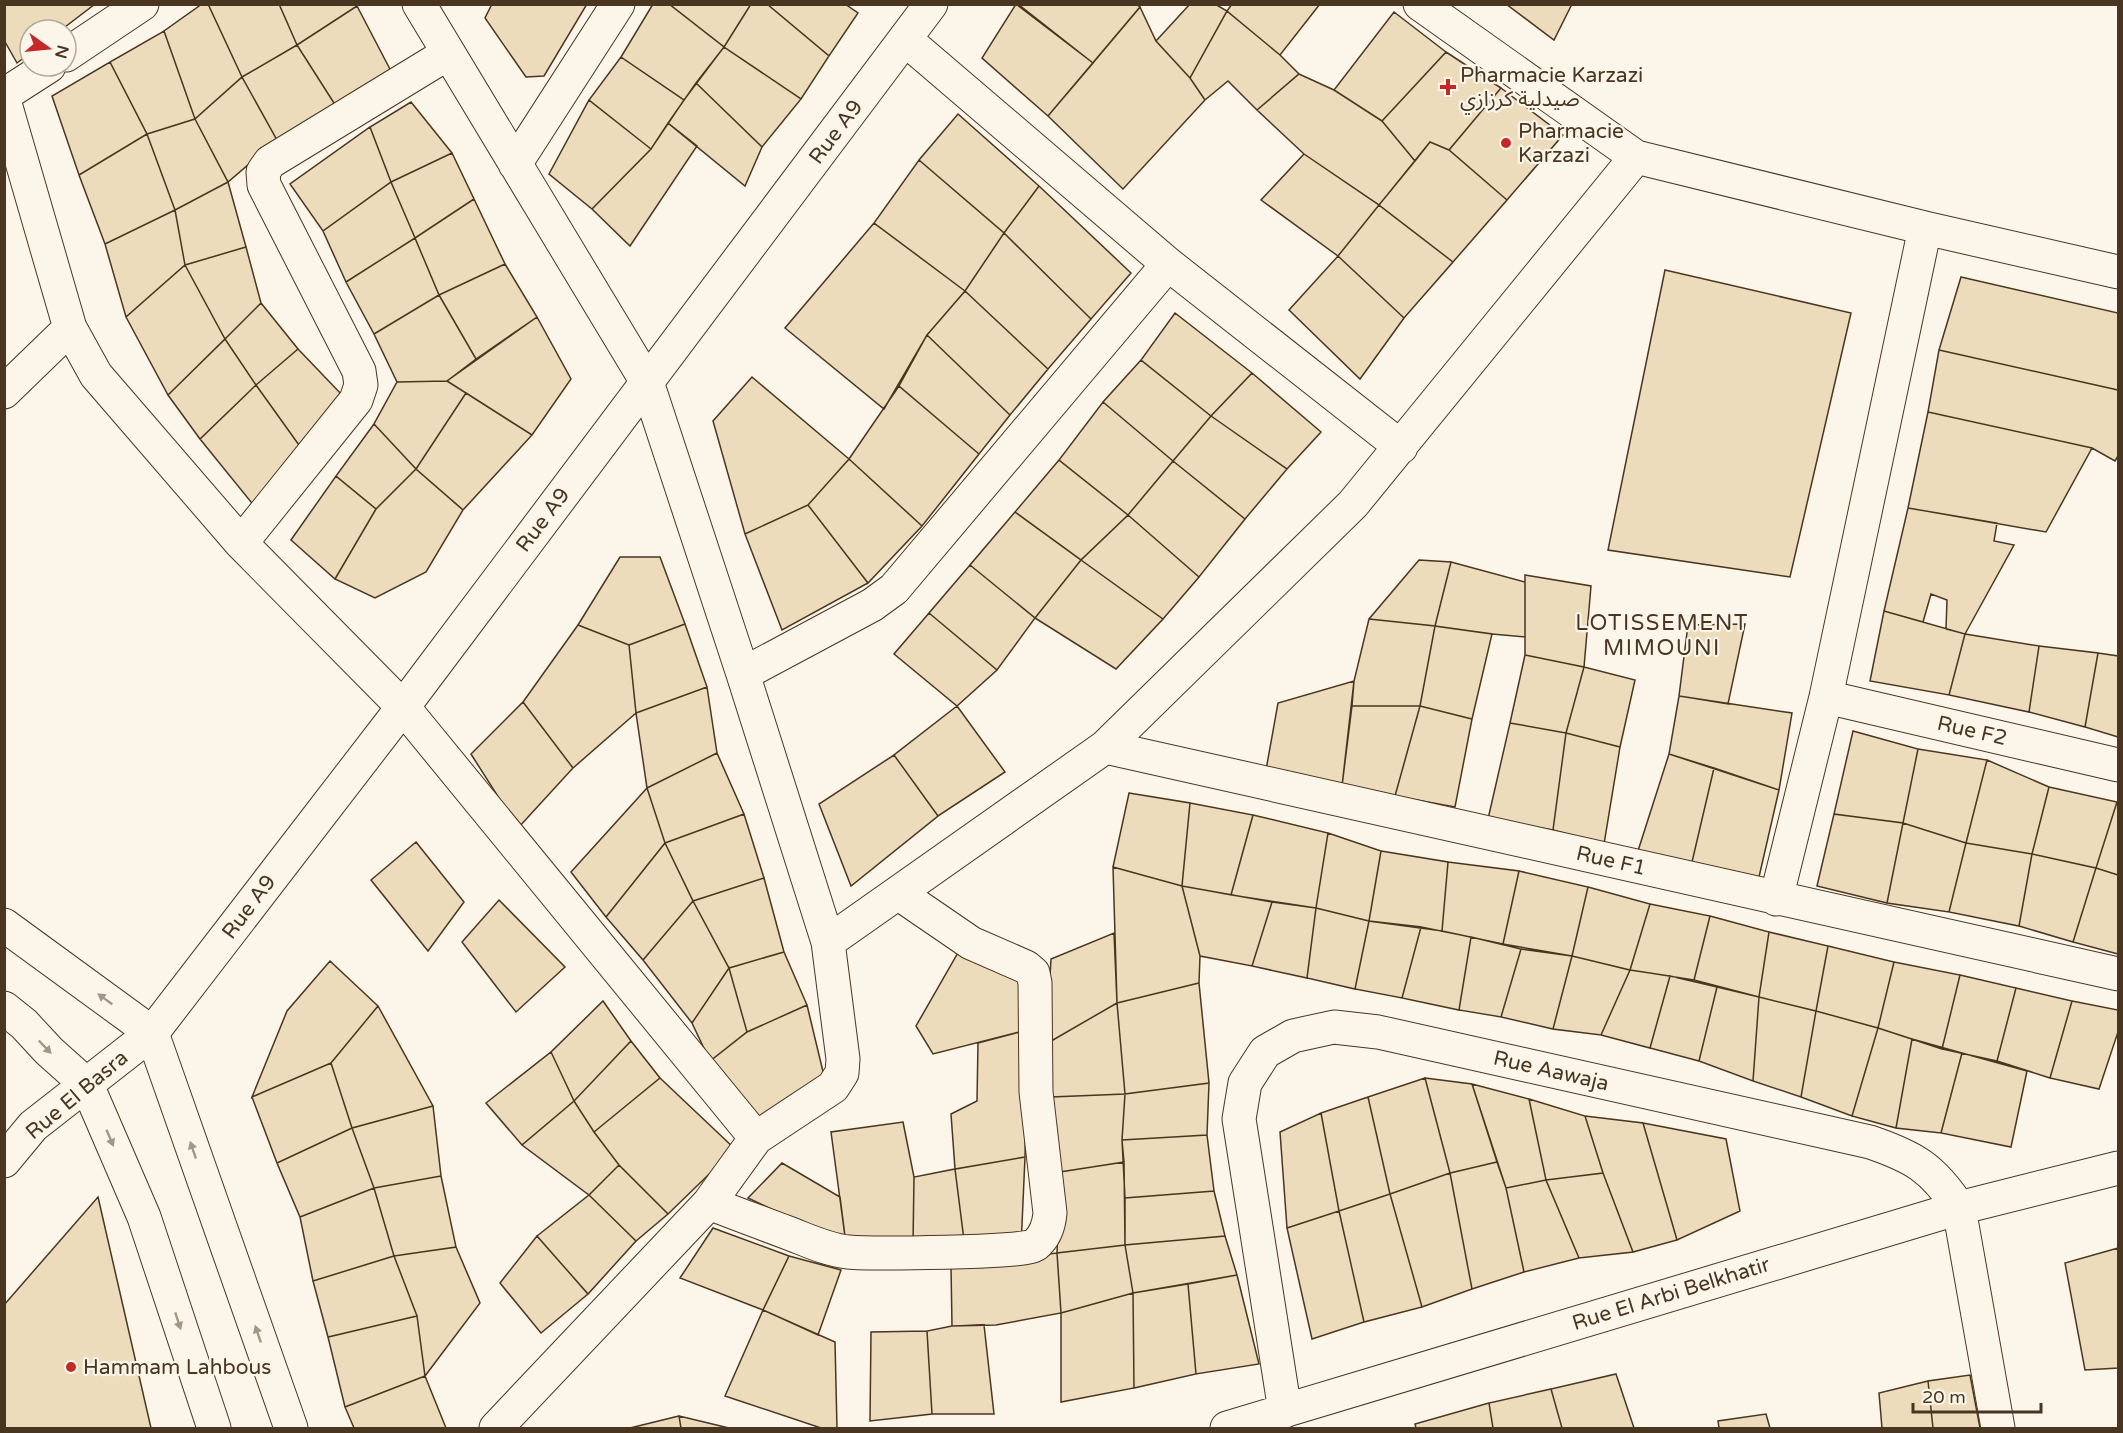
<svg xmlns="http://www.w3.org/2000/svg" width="2123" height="1433" font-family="'Varela Round','Noto Sans Arabic',sans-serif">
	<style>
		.building { fill: #ecdcbc; stroke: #4a3520; stroke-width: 1.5 }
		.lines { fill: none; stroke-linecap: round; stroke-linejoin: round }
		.minor-casing { stroke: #4a3520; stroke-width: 35 }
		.major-casing { stroke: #4a3520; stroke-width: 35 }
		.minor { stroke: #fbf6e9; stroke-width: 33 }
		.major { stroke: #fbf6e9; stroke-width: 33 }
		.oneway { fill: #a29684 }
		.poi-dot { fill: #c62828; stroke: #fbf6e9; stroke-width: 2 }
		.labels { text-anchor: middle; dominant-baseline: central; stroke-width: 4.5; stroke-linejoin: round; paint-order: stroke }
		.poi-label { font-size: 21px; fill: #4a3520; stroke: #fbf6e9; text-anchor: start }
		.street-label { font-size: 21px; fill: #4a3520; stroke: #fbf6e9 }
		.neighbourhood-label { font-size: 22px; letter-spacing: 1.5px; fill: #4a3520; stroke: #fbf6e9 }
	</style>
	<rect width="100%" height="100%" fill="#fbf6e9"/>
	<!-- building -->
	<path class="building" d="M 4,4 L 95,4 L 61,30 L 30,30 L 30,53 L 17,63 L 4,40 Z
		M 202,4 L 208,4 L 242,77 L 195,119 L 164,31 Z
		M 208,4 L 279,4 L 297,45 L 242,77 Z
		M 279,4 L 356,4 L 357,6 L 297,45 Z
		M 492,4 L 587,4 L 544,76 L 526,77 L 485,18 Z
		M 653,4 L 669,4 L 724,47 L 684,100 L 621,57 Z
		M 669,4 L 751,4 L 724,47 Z
		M 751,4 L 767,4 L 829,56 L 801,99 L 724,47 Z
		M 767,4 L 845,4 L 858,13 L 829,56 Z
		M 1016,4 L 1093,63 L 1048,116 L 982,58 Z
		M 1018,4 L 1136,4 L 1140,7 L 1093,63 Z
		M 1190,4 L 1215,4 L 1227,11 L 1190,78 L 1156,41 Z
		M 1232,4 L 1320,4 L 1280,55 L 1227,11 Z
		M 1506,4 L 1572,4 L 1554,40 Z
		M 357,6 L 392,73 L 341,114 L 297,45 Z
		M 1140,7 L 1156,41 L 1190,78 L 1205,100 L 1123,189 L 1048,116 Z
		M 1227,11 L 1280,55 L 1299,74 L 1257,110 L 1228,81 L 1205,100 L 1190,78 Z
		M 1394,12 L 1446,52 L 1382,121 L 1334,90 Z
		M 164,31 L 195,119 L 147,134 L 110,62 Z
		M 297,45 L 341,114 L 277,140 L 242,77 Z
		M 724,47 L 801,99 L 762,147 L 696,83 Z
		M 1446,52 L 1501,88 L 1449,150 L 1430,142 L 1415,161 L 1382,121 Z
		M 621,57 L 684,100 L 651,149 L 589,100 Z
		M 110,62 L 147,134 L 79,175 L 52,96 Z
		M 1299,74 L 1334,90 L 1382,121 L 1415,161 L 1379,205 L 1304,154 L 1257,110 Z
		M 242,77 L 277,140 L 228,182 L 195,119 Z
		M 696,83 L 762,147 L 745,186 L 668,123 Z
		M 1501,88 L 1563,135 L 1507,200 L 1449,150 Z
		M 589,100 L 651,149 L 592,209 L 549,174 Z
		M 411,102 L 452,153 L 391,182 L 370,127 Z
		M 958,114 L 1039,186 L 1004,233 L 919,160 Z
		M 195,119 L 228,182 L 175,210 L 147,134 Z
		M 668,123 L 697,146 L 630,246 L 592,209 L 651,149 Z
		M 370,127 L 391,182 L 323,231 L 290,184 Z
		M 147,134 L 175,210 L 105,244 L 79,175 Z
		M 1430,142 L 1449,150 L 1507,200 L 1453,262 L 1379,205 Z
		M 452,153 L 474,199 L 415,238 L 391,182 Z
		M 1304,154 L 1379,205 L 1338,256 L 1261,200 Z
		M 919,160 L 1004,233 L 965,291 L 874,223 Z
		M 228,182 L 246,247 L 185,265 L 175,210 Z
		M 391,182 L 415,238 L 346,282 L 323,231 Z
		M 1039,186 L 1131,273 L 1091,319 L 1004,233 Z
		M 474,199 L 505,264 L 439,295 L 415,238 Z
		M 1379,205 L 1453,262 L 1404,318 L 1338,256 Z
		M 175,210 L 185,265 L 126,317 L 105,244 Z
		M 874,223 L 965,291 L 927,335 L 884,409 L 785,328 Z
		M 1004,233 L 1091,319 L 1048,369 L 965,291 Z
		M 415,238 L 439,295 L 374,334 L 346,282 Z
		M 246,247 L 261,303 L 225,339 L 185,265 Z
		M 1338,256 L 1404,318 L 1360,379 L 1289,310 Z
		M 505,264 L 537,317 L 476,359 L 439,295 Z
		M 185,265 L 225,339 L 168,395 L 126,317 Z
		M 1665,270 L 1851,313 L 1790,577 L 1608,550 Z
		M 1961,277 L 2118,313 L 2118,390 L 1939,350 Z
		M 965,291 L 1048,369 L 1010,415 L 927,335 Z
		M 439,295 L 476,359 L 447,381 L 397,382 L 374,334 Z
		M 261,303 L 298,349 L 256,385 L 225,339 Z
		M 1175,313 L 1252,373 L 1211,416 L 1141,360 Z
		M 537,317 L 571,379 L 532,435 L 447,381 Z
		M 927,335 L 1010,415 L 979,454 L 899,386 Z
		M 225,339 L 256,385 L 200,439 L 168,395 Z
		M 298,349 L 344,397 L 304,452 L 256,385 Z
		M 1939,350 L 2118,390 L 2118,456 L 2115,461 L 2092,448 L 1928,412 Z
		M 1141,360 L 1211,416 L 1173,461 L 1103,402 Z
		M 1252,373 L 1321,432 L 1287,469 L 1211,416 Z
		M 752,377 L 849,459 L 808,505 L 745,534 L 713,421 Z
		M 447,381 L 466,393 L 416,469 L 374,424 L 397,382 Z
		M 256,385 L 304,452 L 260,513 L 200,439 Z
		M 899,386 L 979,454 L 922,526 L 849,459 Z
		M 466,393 L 532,435 L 463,510 L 416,469 Z
		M 1103,402 L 1173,461 L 1128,515 L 1059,460 Z
		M 1928,412 L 2092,448 L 2046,532 L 1908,508 Z
		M 1211,416 L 1287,469 L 1245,519 L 1173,461 Z
		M 374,424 L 416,469 L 376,509 L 336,476 Z
		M 849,459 L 922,526 L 868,583 L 808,505 Z
		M 1059,460 L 1128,515 L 1081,560 L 1015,512 Z
		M 1173,461 L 1245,519 L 1199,577 L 1128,515 Z
		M 416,469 L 463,510 L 426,572 L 375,598 L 335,579 L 376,509 Z
		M 336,476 L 376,509 L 335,579 L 291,540 Z
		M 808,505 L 868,583 L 782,630 L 745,534 Z
		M 1908,508 L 1997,523 L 1994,541 L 2014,545 L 1965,634 L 1946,629 L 1947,600 L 1931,594 L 1923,622 L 1884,611 Z
		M 1015,512 L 1081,560 L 1035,618 L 970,565 Z
		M 1128,515 L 1199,577 L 1163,619 L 1081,560 Z
		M 620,557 L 660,557 L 685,624 L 629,645 L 578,625 Z
		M 1081,560 L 1163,619 L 1116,669 L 1035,618 Z
		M 1419,560 L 1451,562 L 1435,626 L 1369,619 Z
		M 1451,562 L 1525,582 L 1525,637 L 1492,634 L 1435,626 Z
		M 970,565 L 1035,618 L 997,670 L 929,613 Z
		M 1525,575 L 1591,586 L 1584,667 L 1525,655 Z
		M 1884,611 L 1965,634 L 1949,695 L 1870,681 Z
		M 929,613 L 997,670 L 957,706 L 894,654 Z
		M 1369,619 L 1435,626 L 1420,706 L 1352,706 L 1354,681 Z
		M 685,624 L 707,687 L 636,713 L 629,645 Z
		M 1745,624 L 1728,704 L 1679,696 L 1688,625 Z
		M 578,625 L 629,645 L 636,713 L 573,768 L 523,702 Z
		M 1435,626 L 1492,634 L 1472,719 L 1420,706 Z
		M 1965,634 L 2039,646 L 2029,712 L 1949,695 Z
		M 2039,646 L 2098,653 L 2085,727 L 2029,712 Z
		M 2098,653 L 2118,656 L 2118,737 L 2085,727 Z
		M 1525,655 L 1584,667 L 1566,733 L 1510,723 Z
		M 1584,667 L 1635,680 L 1620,747 L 1566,733 Z
		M 1354,681 L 1342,786 L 1266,770 L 1278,703 Z
		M 707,687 L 717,753 L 647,788 L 636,713 Z
		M 1679,696 L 1792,713 L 1779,790 L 1669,754 Z
		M 523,702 L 573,768 L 518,828 L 471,754 Z
		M 957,706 L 1005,772 L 938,816 L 894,755 Z
		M 1352,706 L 1420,706 L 1395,796 L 1342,786 Z
		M 1420,706 L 1472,719 L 1455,807 L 1395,796 Z
		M 1510,723 L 1566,733 L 1553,830 L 1488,819 Z
		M 1853,731 L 1918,749 L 1903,823 L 1834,814 Z
		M 1566,733 L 1620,747 L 1604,844 L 1553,830 Z
		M 1918,749 L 1987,760 L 1966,843 L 1903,823 Z
		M 717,753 L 744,814 L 665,843 L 647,788 Z
		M 1669,754 L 1714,768 L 1692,862 L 1637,854 Z
		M 894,755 L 938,816 L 851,886 L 819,804 Z
		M 1987,760 L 2049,787 L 2032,854 L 1966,843 Z
		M 1714,768 L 1779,790 L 1759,877 L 1692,862 Z
		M 2049,787 L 2117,802 L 2096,868 L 2032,854 Z
		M 647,788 L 665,843 L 606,917 L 571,872 Z
		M 1129,793 L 1190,803 L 1182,886 L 1113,867 Z
		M 2117,802 L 2118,802 L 2118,875 L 2096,868 Z
		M 1190,803 L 1253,815 L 1231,895 L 1182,886 Z
		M 744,814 L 764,878 L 693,901 L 665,843 Z
		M 1834,814 L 1903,823 L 1887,903 L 1817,886 Z
		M 1253,815 L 1328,833 L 1316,908 L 1231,895 Z
		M 1903,823 L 1966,843 L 1949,912 L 1887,903 Z
		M 1328,833 L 1381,851 L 1369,921 L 1316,908 Z
		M 416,842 L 464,902 L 428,951 L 371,880 Z
		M 665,843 L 693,901 L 643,960 L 606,917 Z
		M 1966,843 L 2032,854 L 2019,926 L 1949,912 Z
		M 1381,851 L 1448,862 L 1442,931 L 1369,921 Z
		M 2032,854 L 2096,868 L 2073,942 L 2019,926 Z
		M 1448,862 L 1519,871 L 1503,944 L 1442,931 Z
		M 1113,867 L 1182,886 L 1200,956 L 1199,983 L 1117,1003 Z
		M 2096,868 L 2118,875 L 2118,954 L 2073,942 Z
		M 1519,871 L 1588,887 L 1572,956 L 1503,944 Z
		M 764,878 L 784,952 L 729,968 L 693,901 Z
		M 1182,886 L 1272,902 L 1252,966 L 1200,956 Z
		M 1588,887 L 1650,904 L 1630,970 L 1572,956 Z
		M 499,900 L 565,967 L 516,1012 L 462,942 Z
		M 693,901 L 729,968 L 692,1023 L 643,960 Z
		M 1272,902 L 1316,908 L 1307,978 L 1252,966 Z
		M 1650,904 L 1710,916 L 1694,980 L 1630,970 Z
		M 1316,908 L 1369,921 L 1355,989 L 1307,978 Z
		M 1710,916 L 1769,932 L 1759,997 L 1694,980 Z
		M 1369,921 L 1421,927 L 1402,998 L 1355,989 Z
		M 1421,927 L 1471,937 L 1459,1010 L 1402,998 Z
		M 1769,932 L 1828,946 L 1816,1011 L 1759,997 Z
		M 1114,933 L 1117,1003 L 1046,1044 L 1051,959 Z
		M 1471,937 L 1521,949 L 1501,1017 L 1459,1010 Z
		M 1828,946 L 1894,962 L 1878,1028 L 1816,1011 Z
		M 1521,949 L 1572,956 L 1553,1029 L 1501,1017 Z
		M 959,951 L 1029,980 L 1027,1030 L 933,1054 L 916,1026 Z
		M 784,952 L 807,1005 L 747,1032 L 729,968 Z
		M 1572,956 L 1630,970 L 1601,1035 L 1553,1029 Z
		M 330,961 L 378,1006 L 331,1063 L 252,1097 L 287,1011 Z
		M 1894,962 L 1960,975 L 1942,1049 L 1878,1028 Z
		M 729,968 L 747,1032 L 710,1061 L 692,1023 Z
		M 1630,970 L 1670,976 L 1650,1048 L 1601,1035 Z
		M 1960,975 L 2016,988 L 1997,1061 L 1942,1049 Z
		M 1670,976 L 1717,987 L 1699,1061 L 1650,1048 Z
		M 1199,983 L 1209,1083 L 1125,1094 L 1117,1003 Z
		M 1717,987 L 1759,997 L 1753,1081 L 1699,1061 Z
		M 2016,988 L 2072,1001 L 2050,1078 L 1997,1061 Z
		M 1759,997 L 1816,1011 L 1801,1097 L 1753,1081 Z
		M 603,1001 L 631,1041 L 574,1101 L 551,1052 Z
		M 2072,1001 L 2118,1010 L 2118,1032 L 2099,1089 L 2050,1078 Z
		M 1117,1003 L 1125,1094 L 1051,1097 L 1046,1044 Z
		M 807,1005 L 825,1080 L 763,1124 L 710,1061 L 747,1032 Z
		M 378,1006 L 433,1106 L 352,1128 L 331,1063 Z
		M 1816,1011 L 1878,1028 L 1852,1116 L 1801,1097 Z
		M 1878,1028 L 1912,1039 L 1896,1128 L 1852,1116 Z
		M 1027,1030 L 1025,1157 L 955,1169 L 951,1114 L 977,1101 L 978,1043 Z
		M 1912,1039 L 1962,1053 L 1941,1133 L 1896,1128 Z
		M 631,1041 L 660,1078 L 594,1132 L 574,1101 Z
		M 551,1052 L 574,1101 L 522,1145 L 486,1103 Z
		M 1962,1053 L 2027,1071 L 2011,1147 L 1941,1133 Z
		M 331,1063 L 352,1128 L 277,1163 L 252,1097 Z
		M 660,1078 L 735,1149 L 668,1214 L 619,1165 L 594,1132 Z
		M 1425,1078 L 1450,1173 L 1390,1194 L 1368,1097 Z
		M 1425,1078 L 1472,1084 L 1497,1162 L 1450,1173 Z
		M 1209,1083 L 1207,1135 L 1122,1140 L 1125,1094 Z
		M 1472,1084 L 1529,1099 L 1546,1180 L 1506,1188 Z
		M 1125,1094 L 1122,1140 L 1124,1162 L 1060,1172 L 1051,1097 Z
		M 1368,1097 L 1390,1194 L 1339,1211 L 1321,1113 Z
		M 1529,1099 L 1585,1116 L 1603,1173 L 1546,1180 Z
		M 574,1101 L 594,1132 L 619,1165 L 589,1195 L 522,1145 Z
		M 433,1106 L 441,1176 L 374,1188 L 352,1128 Z
		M 1321,1113 L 1339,1211 L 1287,1228 L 1280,1132 Z
		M 1585,1116 L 1643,1123 L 1677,1240 L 1633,1252 L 1603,1173 Z
		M 903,1122 L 914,1177 L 913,1244 L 846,1244 L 831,1132 Z
		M 1643,1123 L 1726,1139 L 1740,1211 L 1677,1240 Z
		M 352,1128 L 374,1188 L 300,1217 L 277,1163 Z
		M 1207,1135 L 1214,1191 L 1125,1198 L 1122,1140 Z
		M 1025,1157 L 1021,1247 L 965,1248 L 955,1169 Z
		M 1124,1162 L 1125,1245 L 1057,1253 L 1060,1172 Z
		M 1497,1162 L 1506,1188 L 1524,1272 L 1472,1289 L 1450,1173 Z
		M 782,1163 L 840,1197 L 846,1244 L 748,1198 Z
		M 619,1165 L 668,1214 L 636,1241 L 589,1195 Z
		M 955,1169 L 965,1248 L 913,1244 L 914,1177 Z
		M 1450,1173 L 1472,1289 L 1422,1307 L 1390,1194 Z
		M 1603,1173 L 1633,1252 L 1579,1258 L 1546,1180 Z
		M 441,1176 L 456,1247 L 394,1256 L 374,1188 Z
		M 1546,1180 L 1579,1258 L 1524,1272 L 1506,1188 Z
		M 374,1188 L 394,1256 L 313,1281 L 300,1217 Z
		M 1214,1191 L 1225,1236 L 1125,1245 L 1125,1198 Z
		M 1390,1194 L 1422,1307 L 1364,1322 L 1339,1211 Z
		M 589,1195 L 636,1241 L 588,1294 L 537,1236 Z
		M 98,1197 L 151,1428 L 4,1428 L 4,1305 Z
		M 1339,1211 L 1364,1322 L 1312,1339 L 1287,1228 Z
		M 713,1228 L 789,1256 L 763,1310 L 680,1278 Z
		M 537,1236 L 588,1294 L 541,1333 L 500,1283 Z
		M 1225,1236 L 1237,1275 L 1133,1293 L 1125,1245 Z
		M 1125,1245 L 1133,1293 L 1061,1313 L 1057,1253 Z
		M 456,1247 L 480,1303 L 425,1376 L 417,1316 L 394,1256 Z
		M 2118,1248 L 2118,1368 L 2085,1370 L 2065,1263 Z
		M 1057,1253 L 1061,1313 L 996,1325 L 952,1326 L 951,1266 Z
		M 394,1256 L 417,1316 L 328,1337 L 313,1281 Z
		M 789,1256 L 841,1270 L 818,1335 L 763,1310 Z
		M 1237,1275 L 1259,1364 L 1196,1374 L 1188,1284 Z
		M 1188,1284 L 1196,1374 L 1134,1388 L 1133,1293 Z
		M 1133,1293 L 1134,1388 L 1061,1402 L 1061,1313 Z
		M 763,1310 L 835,1342 L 837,1428 L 821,1428 L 725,1396 Z
		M 417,1316 L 425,1376 L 345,1407 L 328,1337 Z
		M 984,1325 L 994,1414 L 932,1414 L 927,1331 L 952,1326 Z
		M 927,1331 L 932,1414 L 870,1421 L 871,1332 Z
		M 1616,1374 L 1634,1428 L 1562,1428 L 1551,1389 Z
		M 1970,1375 L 1980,1428 L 1933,1428 L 1928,1381 Z
		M 425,1376 L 446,1428 L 354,1428 L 345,1407 Z
		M 1928,1381 L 1933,1428 L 1882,1428 L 1879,1393 Z
		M 1551,1389 L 1562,1428 L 1493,1428 L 1489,1403 Z
		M 1489,1403 L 1493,1428 L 1416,1428 L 1415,1424 Z
		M 1766,1414 L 1770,1428 L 1719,1428 L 1718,1421 Z
		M 679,1416 L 729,1428 L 681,1428 Z
		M 679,1416 L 681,1428 L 630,1428 Z"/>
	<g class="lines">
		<defs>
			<path id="minor" d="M 419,4 L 647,382 L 743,674 L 828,942 L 843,1059 L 842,1073 L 833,1087 L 756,1138 L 709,1203 L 496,1428
				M 1420,4 L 1636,157 L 1925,228 L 1826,697 L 1776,899
				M 906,40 L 1168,264 L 1401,447
				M 66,55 L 142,4
				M 4,95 L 49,66
				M 4,100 L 70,328 L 96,375 L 241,543 L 403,707 L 756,1138
				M 515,164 L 618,4
				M 1925,228 L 2118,272
				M 4,392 L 70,328
				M 241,543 L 356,400 L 361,385 L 359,371 L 264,185 L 263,172 L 270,162 L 447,54
				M 743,674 L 872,605 L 894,589 L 1168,264
				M 1826,697 L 2118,765
				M 1105,747 L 2118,974
				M 828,942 L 1105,747 L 1353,504 L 1636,157
				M 4,1161 L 33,1126 L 152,1033 L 403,707 L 931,4
				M 709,1203 C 737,1214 764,1224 791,1234 C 809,1241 828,1250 848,1252 C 869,1254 1026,1253 1035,1245 C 1045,1237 1049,1225 1050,1213 L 1036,1092 L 1035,983 L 1033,973 L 1026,967 L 971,943 L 898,893
				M 1285,1411 L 1239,1119 L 1245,1083 L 1265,1052 L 1293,1036 L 1334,1027 L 1378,1032 L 1870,1142 C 1914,1157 1933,1168 1959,1208 L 1998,1428
				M 1227,1428 L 1959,1208 L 2118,1168"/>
			<path id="major" d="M 4,925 L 152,1033 L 291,1428
				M 4,1008 L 24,1024 L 49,1051 L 87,1085 L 144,1217 L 214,1428"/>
		</defs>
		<!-- minor casing -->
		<use href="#minor" class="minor-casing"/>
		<!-- major casing -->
		<use href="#major" class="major-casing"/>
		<!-- minor -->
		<use href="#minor" class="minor"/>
		<!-- major -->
		<use href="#major" class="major"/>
	</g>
	<!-- one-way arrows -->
	<defs><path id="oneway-solid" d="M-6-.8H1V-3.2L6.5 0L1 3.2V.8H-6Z" transform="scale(1.5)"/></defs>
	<g class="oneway">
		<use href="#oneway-solid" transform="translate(105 999) rotate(-144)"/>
		<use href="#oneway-solid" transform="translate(45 1047) rotate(46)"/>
		<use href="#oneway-solid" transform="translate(110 1138) rotate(67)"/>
		<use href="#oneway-solid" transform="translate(193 1150) rotate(-109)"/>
		<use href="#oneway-solid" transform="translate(178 1321) rotate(72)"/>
		<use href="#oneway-solid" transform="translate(258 1334) rotate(-109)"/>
	</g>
	<!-- markers -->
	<g class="poi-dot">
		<path d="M1445 78h6v6h6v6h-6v6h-6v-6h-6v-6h6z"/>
		<circle cx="1506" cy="143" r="6"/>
		<circle cx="71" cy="1367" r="6"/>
	</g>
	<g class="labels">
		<!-- poi labels -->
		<g class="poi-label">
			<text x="1460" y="75">Pharmacie Karzazi<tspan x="1460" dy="24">صيدلية كرزازي</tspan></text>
			<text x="1518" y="131">Pharmacie<tspan x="1518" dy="24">Karzazi</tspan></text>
			<text x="83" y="1367">Hammam Lahbous</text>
		</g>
		<!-- street labels -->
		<g class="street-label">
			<text transform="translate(836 132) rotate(-53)">Rue A9</text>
			<text transform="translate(543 520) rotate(-53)">Rue A9</text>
			<text transform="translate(1972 731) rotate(13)">Rue F2</text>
			<text transform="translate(1611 861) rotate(13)">Rue F1</text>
			<text transform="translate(249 907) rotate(-53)">Rue A9</text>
			<text transform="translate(1551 1071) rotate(13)">Rue Aawaja</text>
			<text transform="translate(77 1095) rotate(-40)">Rue El Basra</text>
			<text transform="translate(1671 1294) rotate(-17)">Rue El Arbi Belkhatir</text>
		</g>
		<!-- neighbourhood labels -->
		<g class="neighbourhood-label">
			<text x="1662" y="623">LOTISSEMENT<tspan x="1662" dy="25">MIMOUNI</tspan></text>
		</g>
	</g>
	<!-- border -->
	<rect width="2123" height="1433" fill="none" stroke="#4a3520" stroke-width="12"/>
	<!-- north arrow -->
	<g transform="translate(48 48) rotate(105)"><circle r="28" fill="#fbf6e9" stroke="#b4a999" stroke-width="1.5"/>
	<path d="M0-4.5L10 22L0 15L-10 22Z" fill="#c62828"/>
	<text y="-9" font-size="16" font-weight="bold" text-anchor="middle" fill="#4a3520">N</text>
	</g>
	<!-- scale -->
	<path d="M1913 1403v9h128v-9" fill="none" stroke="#4a3520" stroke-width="3"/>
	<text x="1922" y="1403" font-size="18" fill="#4a3520" stroke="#fbf6e9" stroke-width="4.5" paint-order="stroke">20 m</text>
</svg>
